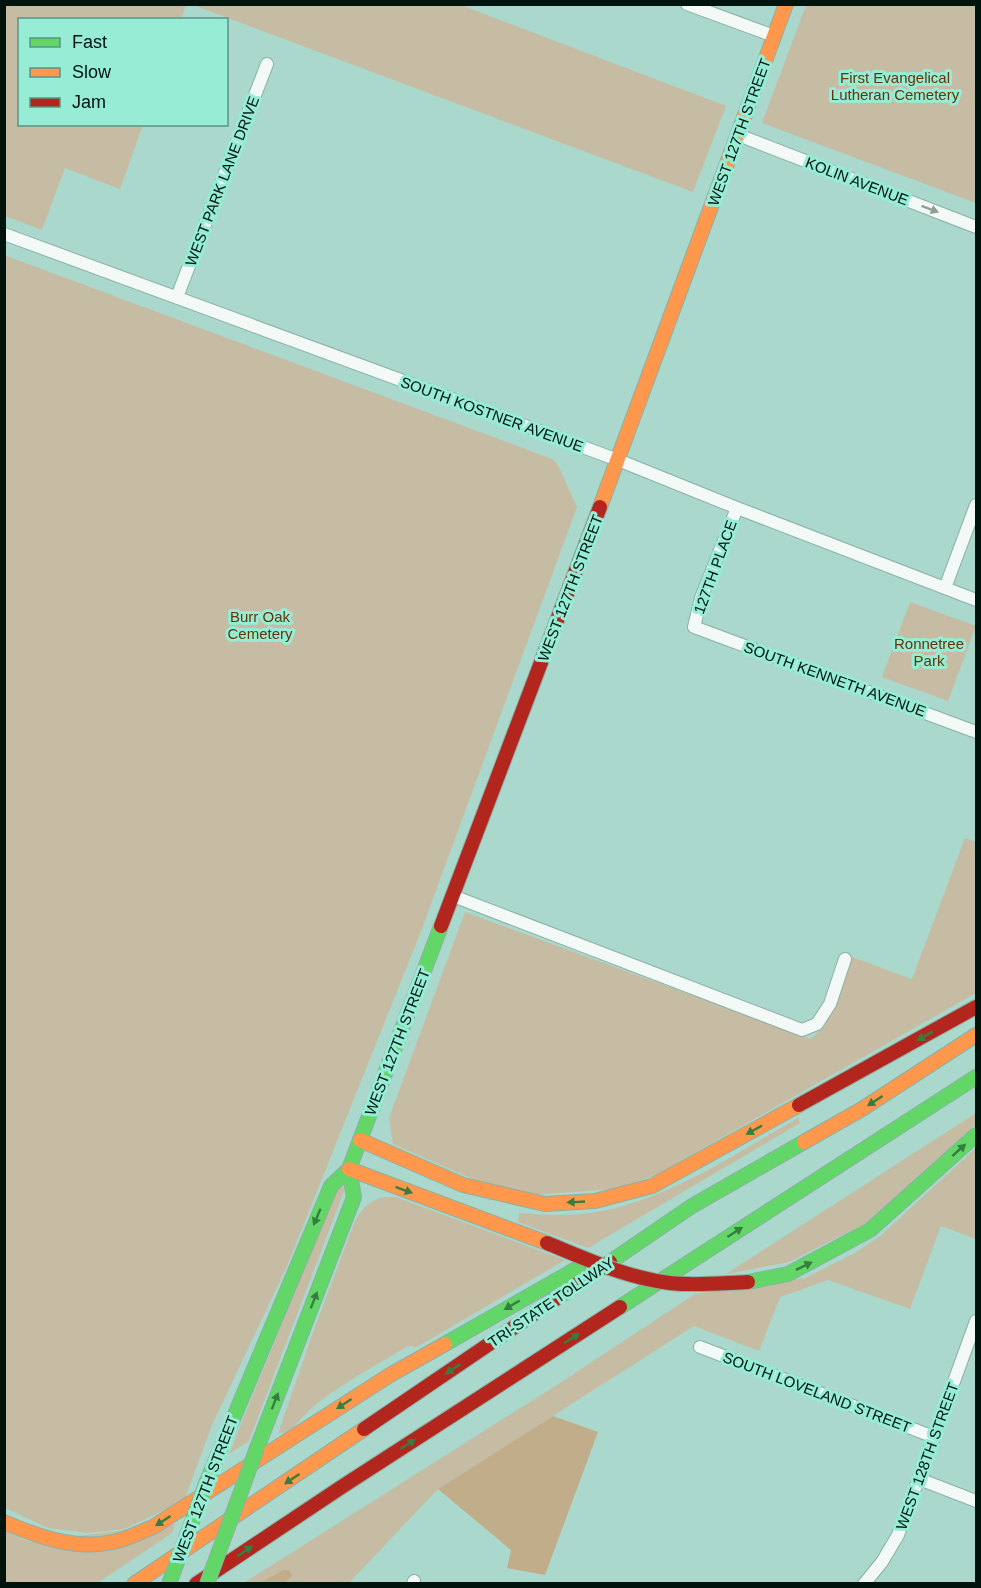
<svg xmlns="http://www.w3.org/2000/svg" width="981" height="1588" font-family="Helvetica,sans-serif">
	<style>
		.green { fill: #c6bca3 }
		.forest { fill: #c2ad8a }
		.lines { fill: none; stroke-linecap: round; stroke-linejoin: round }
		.street-casing { stroke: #8bb0a6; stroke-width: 14 }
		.fast-casing { stroke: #8bb0a6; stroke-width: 16 }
		.slow-casing { stroke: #8bb0a6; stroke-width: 16 }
		.jam-casing { stroke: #8bb0a6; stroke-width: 16 }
		.street { stroke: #f2f9f7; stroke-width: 12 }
		.fast { stroke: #63d668; stroke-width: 14 }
		.slow { stroke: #ff974d; stroke-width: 14 }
		.jam { stroke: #b3261e; stroke-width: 14 }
		.fast-bridge-casing { stroke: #8bb0a6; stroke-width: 16; stroke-linecap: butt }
		.jam-bridge-casing { stroke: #8bb0a6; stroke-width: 16; stroke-linecap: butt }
		.fast-bridge { stroke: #63d668; stroke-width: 14 }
		.jam-bridge { stroke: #b3261e; stroke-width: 14 }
		.oneway { fill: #919d99 }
		.oneway2 { fill: #367e3f }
		.labels { text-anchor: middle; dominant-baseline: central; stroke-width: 6; stroke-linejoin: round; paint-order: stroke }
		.park-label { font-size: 15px; fill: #66340a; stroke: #96ecd4 }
		.street-label { font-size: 15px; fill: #00130d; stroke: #96ecd4 }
	</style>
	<rect width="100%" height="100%" fill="#aad8cc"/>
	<!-- green -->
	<path class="green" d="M 4,5 L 186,5 L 181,19 L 20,20 L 20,124 L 143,125 L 120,189 L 65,168 L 42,230 L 5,216 Z
		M 193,5 L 461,5 L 726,106 L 693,192 Z
		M 806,5 L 976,5 L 976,203 L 762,123 Z
		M 4,255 L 552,459 L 557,463 L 577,507 L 420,934 L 287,1266 L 212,1425 L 184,1501 L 124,1529 L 87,1533 L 48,1528 L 5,1508 Z
		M 910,602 L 976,626 L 948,701 L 882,677 Z
		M 965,838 L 976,842 L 976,993 L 656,1175 L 614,1189 L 531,1195 L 491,1187 L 393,1144 L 389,1118 L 465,912 L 811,1039 L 825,1025 L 852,957 L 912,979 Z
		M 976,1113 L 976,1124 L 866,1223 L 789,1262 L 726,1274 Z
		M 798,1118 L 800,1123 L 588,1248 L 518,1222 L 519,1213 C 533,1214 547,1215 561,1215 C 648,1215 725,1159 798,1118 Z
		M 976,1148 L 976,1239 L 941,1226 L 910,1309 L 828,1280 L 780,1297 L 759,1351 L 694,1326 L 438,1489 L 349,1583 L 321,1582 L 284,1583 L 293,1576 L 283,1570 L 260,1583 L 242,1584 L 560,1383 L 695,1294 L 805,1278 L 853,1254 L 879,1237 Z
		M 338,1186 L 345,1188 L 249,1441 L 229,1454 Z
		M 385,1197 L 396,1197 L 565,1260 L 417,1347 L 408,1346 C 376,1366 310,1399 292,1431 L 278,1434 L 312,1335 L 355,1221 C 363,1208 369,1200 385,1197 Z
		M 175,1524 L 172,1533 L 96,1584 L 5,1583 L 4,1530 L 30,1542 Z"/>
	<!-- forest -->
	<path class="forest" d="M 553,1416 L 598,1432 L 545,1575 L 507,1568 L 511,1550 L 438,1489 Z
		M 283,1570 L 289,1570 L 293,1576 L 284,1583 L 260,1583 Z"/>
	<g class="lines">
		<defs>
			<path id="street" d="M 687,4 L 774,36
				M 738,135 L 976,227
				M 4,234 L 618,460 L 737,508 L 976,600
				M 177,297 L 267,64
				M 737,508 L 701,598 L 694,627 L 976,732
				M 945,588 L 976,505
				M 453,896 L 802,1030 L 817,1024 L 830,1004 L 845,959
				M 700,1347 L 934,1437
				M 919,1479 L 976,1501
				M 413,1584 L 414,1581
				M 864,1584 L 882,1562 L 898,1535 L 976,1321"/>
			<path id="fast" d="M 360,1140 L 441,926
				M 610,1262 L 692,1206 L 804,1142
				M 748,1282 L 788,1274 L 870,1230 L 976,1135
				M 620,1307 L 976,1077
				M 445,1344 L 578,1268
				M 257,1448 L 354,1197 L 349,1169
				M 207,1481 L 331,1186 L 349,1169 L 360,1140"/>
			<path id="slow" d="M 600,507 L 786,4
				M 360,1140 L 463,1185 L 545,1204 L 595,1201 L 652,1186 L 799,1105
				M 804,1142 L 862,1109 L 976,1035
				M 349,1169 L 547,1243
				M 4,1522 C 39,1537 75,1550 113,1542 C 127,1539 140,1532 153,1527 L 390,1375 L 445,1344
				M 134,1584 L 364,1429"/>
			<path id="jam" d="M 441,926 L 600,507
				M 799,1105 L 976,1007
				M 364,1429 L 610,1262
				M 196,1584 L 343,1486 L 620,1307"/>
		</defs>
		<!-- street casing -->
		<use href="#street" class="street-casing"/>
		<!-- fast casing -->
		<use href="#fast" class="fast-casing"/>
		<!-- slow casing -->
		<use href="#slow" class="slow-casing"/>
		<!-- jam casing -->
		<use href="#jam" class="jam-casing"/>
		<!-- street -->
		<use href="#street" class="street"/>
		<!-- fast -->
		<use href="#fast" class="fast"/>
		<!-- slow -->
		<use href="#slow" class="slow"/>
		<!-- jam -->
		<use href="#jam" class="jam"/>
		<defs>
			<path id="fast-bridge" d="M 169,1584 L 207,1481
				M 207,1584 L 257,1448"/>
			<path id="jam-bridge" d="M 547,1243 C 586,1259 627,1278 670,1283 C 696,1286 722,1283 748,1282"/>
		</defs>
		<!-- fast-bridge casing -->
		<use href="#fast-bridge" class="fast-bridge-casing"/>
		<!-- jam-bridge casing -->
		<use href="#jam-bridge" class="jam-bridge-casing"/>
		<!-- fast-bridge -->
		<use href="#fast-bridge" class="fast-bridge"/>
		<!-- jam-bridge -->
		<use href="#jam-bridge" class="jam-bridge"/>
	</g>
	<!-- one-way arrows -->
	<defs><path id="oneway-solid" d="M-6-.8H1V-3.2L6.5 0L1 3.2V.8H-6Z" transform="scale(1.5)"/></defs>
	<use class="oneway" href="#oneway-solid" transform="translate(930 209) rotate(21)"/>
	<g class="oneway2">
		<use href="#oneway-solid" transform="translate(925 1036) rotate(151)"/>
		<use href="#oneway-solid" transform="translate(875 1101) rotate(147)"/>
		<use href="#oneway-solid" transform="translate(754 1130) rotate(151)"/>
		<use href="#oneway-solid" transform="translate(959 1150) rotate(-42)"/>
		<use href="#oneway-solid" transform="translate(404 1190) rotate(20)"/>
		<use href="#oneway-solid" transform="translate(576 1202) rotate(177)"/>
		<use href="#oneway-solid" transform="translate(317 1217) rotate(113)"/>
		<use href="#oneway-solid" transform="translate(735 1232) rotate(-33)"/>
		<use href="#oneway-solid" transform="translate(804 1266) rotate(-26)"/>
		<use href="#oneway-solid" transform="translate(314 1300) rotate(-69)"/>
		<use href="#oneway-solid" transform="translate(512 1305) rotate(150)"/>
		<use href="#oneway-solid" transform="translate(572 1338) rotate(-33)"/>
		<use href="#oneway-solid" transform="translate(453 1369) rotate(146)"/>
		<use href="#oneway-solid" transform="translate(275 1401) rotate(-69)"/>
		<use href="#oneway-solid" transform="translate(344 1404) rotate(147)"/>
		<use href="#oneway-solid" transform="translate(408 1444) rotate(-33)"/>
		<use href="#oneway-solid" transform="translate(292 1479) rotate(146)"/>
		<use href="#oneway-solid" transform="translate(163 1521) rotate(147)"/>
		<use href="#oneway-solid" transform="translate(245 1551) rotate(-34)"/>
	</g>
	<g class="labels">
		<!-- park labels -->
		<g class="park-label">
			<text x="895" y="77">First Evangelical<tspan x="895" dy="17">Lutheran Cemetery</tspan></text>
			<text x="260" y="616">Burr Oak<tspan x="260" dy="17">Cemetery</tspan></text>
			<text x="929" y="643">Ronnetree<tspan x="929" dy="17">Park</tspan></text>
		</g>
		<!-- street labels -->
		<g class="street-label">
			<text transform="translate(739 132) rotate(-70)">WEST 127TH STREET</text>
			<text transform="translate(222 181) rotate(-69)">WEST PARK LANE DRIVE</text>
			<text transform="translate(857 181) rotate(21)">KOLIN AVENUE</text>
			<text transform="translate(492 414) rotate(20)">SOUTH KOSTNER AVENUE</text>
			<text transform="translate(715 567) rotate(-70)">127TH PLACE</text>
			<text transform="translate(570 588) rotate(-69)">WEST 127TH STREET</text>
			<text transform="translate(835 679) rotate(20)">SOUTH KENNETH AVENUE</text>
			<text transform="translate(397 1042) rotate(-69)">WEST 127TH STREET</text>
			<text transform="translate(551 1302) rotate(-34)">TRI-STATE TOLLWAY</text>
			<text transform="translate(817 1392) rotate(21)">SOUTH LOVELAND STREET</text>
			<text transform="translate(927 1456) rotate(-70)">WEST 128TH STREET</text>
			<text transform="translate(205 1489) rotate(-69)">WEST 127TH STREET</text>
		</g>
	</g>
	<!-- border -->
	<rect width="981" height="1588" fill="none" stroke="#00130d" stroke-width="12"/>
	<!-- legend -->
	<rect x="18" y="18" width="210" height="108" fill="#96ecd4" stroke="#5a9584" stroke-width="1.5"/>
	<rect x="30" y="38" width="30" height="9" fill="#63d668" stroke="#5a9584" stroke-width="1.5"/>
	<text x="72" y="48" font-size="18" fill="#00130d">Fast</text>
	<rect x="30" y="68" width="30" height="9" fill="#ff974d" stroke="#5a9584" stroke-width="1.5"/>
	<text x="72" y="78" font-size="18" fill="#00130d">Slow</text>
	<rect x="30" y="98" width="30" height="9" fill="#b3261e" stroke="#5a9584" stroke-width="1.5"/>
	<text x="72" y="108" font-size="18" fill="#00130d">Jam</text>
</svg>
